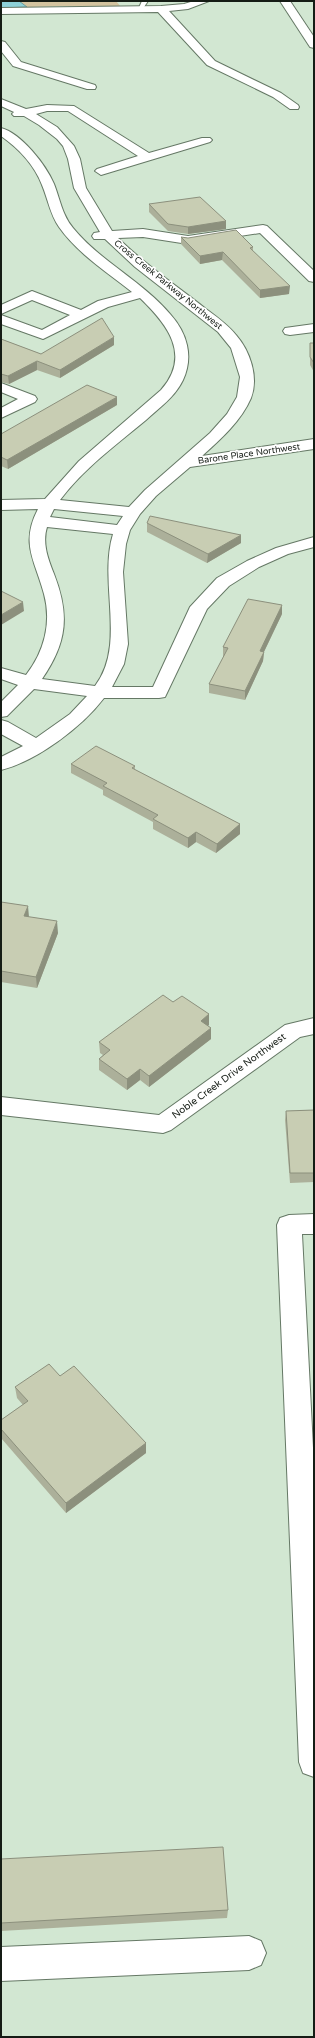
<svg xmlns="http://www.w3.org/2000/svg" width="315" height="2038" font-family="'Varela Round',sans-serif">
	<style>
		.green { fill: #d3c39f }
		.water { fill: #8dd0d7; stroke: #699a9d }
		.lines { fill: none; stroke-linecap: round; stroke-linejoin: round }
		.lane-casing { stroke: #657865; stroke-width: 2 }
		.street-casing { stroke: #657865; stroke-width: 2 }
		.highway-casing { stroke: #657865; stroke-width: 2 }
		.lane { fill: #fff; fill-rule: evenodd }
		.street { fill: #fff; fill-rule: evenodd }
		.highway { fill: #fff; fill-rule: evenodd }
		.wall { fill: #acb09a }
		.shaded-wall { fill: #8c907d }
		.building { fill: #c8cdb3; stroke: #8c907d }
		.labels { text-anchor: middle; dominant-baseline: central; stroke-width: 3.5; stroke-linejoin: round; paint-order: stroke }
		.far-street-label { font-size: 9px; fill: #151c15; stroke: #fff }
		.street-label { font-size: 10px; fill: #151c15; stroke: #fff }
	</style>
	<rect width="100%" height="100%" fill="#d2e7d2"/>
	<!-- green -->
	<path class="green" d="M 1,1 L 116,1 L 121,7 L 62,6 L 1,8 Z"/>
	<!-- water -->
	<path class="water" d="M 1,1 L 19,1 L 27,7 L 1,8 Z"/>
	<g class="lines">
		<defs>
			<path id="lane" d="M 142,1 L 148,1 L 142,10 L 138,10 Z"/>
			<path id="street" d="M 194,1 L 209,1 L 188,9 L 169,11 L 215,61 L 281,93 L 298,105 L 299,107 L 298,109 L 290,109 L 273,97 L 207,65 L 158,12 L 1,14 L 1,8 L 161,6 L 184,4 Z
				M 1,41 L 5,42 L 21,62 L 95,85 L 96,87 L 95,89 L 87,89 L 13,66 L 1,51 Z
				M 1,99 L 26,109 L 47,105 L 74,106 L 149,153 L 202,138 L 210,138 L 212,140 L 210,142 L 101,175 L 95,171 L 97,169 L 138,156 L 68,111 L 47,111 L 36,114 L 57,127 L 74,146 L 80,159 L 86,188 L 112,231 L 143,229 L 188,236 L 263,225 L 267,226 L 314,271 L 314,282 L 309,281 L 260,233 L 188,244 L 143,237 L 118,238 C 145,265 177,286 206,309 C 217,317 228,325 236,335 C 250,351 259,377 251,398 C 241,421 221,439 202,456 L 314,439 L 314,449 L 190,467 L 156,496 L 140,514 L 130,530 L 126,544 L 123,572 L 128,644 L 124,664 L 112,687 L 153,687 L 190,607 L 217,578 L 247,561 L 276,548 L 314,537 L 314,547 L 288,554 L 259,567 L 229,586 L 207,609 L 165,697 L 159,698 L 104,698 C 82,727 37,761 1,770 L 1,757 L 23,746 L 1,734 L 1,720 L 8,722 L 36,738 L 70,714 L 87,696 L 34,689 L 7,716 L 1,717 L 1,702 L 18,685 L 1,679 L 1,668 L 26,675 C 44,652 52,623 44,594 C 35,560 20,544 38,509 L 1,510 L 1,500 L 45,499 L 79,461 L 161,390 C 192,355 167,324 140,298 L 108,307 L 43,339 L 1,324 L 1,315 L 42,330 L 70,315 L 32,300 L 1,314 L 1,305 L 32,291 L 81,310 L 98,301 L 132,292 C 107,272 78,254 59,227 C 50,214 48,199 42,185 C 34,164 18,148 1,136 L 1,128 C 21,133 46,165 54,184 C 60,199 62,215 73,228 C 100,261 142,281 170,314 C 187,333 194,356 183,380 C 175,397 159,408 146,420 C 116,445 83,469 60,500 L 129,507 L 145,490 L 210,433 L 227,414 L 237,397 L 240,377 L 231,348 L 218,332 L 135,267 L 105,239 L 94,239 L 92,236 L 94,233 L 100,232 L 74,188 L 68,159 L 63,146 L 57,139 L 39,125 L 24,116 L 14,116 L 12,114 L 14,112 L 1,106 ZM 54,509 L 123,516 L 117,525 L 50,517 ZM 47,527 L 113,534 C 98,583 127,644 95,686 L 42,679 C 67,643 70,615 54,574 C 48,559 42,543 47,527 Z
				M 314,324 L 314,332 L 290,335 L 285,334 L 283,331 L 285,328 Z
				M 1,383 L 35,396 L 37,399 L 35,402 L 1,418 L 1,408 L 18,399 L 1,392 Z
				M 314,1018 L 314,1034 L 300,1037 L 171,1130 L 163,1133 L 1,1115 L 1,1097 L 159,1115 L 285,1025 Z
				M 314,1214 L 314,1234 L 302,1234 L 314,1467 L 314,1777 L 303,1773 L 299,1762 L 277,1225 L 280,1218 L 289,1215 Z
				M 249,1936 L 261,1941 L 266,1953 L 261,1965 L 249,1970 L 1,1981 L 1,1947 Z"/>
			<path id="highway" d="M 280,1 L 290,1 L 314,37 L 314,48 L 310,47 Z"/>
		</defs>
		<!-- lane casing -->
		<use href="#lane" class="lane-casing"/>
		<!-- street casing -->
		<use href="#street" class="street-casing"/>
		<!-- highway casing -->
		<use href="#highway" class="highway-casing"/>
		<!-- lane -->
		<use href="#lane" class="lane"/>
		<!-- street -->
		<use href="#street" class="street"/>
		<!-- highway -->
		<use href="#highway" class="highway"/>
	</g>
	<!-- wall -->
	<path class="wall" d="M 149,204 L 226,221 L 226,229 L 188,234 L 168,231 L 149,212 Z
		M 181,237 L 253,247 L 253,251 L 289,294 L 260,298 L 222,260 L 200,264 L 181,244 Z
		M 1,339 L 41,354 L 114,345 L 60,378 L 37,370 L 9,384 L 1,382 Z
		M 310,343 L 314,343 L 314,372 L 310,365 Z
		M 117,405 L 8,469 L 1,466 L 1,434 Z
		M 147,523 L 241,543 L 207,563 L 147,532 Z
		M 282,614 L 264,652 L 263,661 L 245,700 L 209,693 L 209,684 L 224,656 L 223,656 L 223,647 Z
		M 71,764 L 135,766 L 135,770 L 240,824 L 240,834 L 216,853 L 196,842 L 188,848 L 153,829 L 153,822 L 103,795 L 103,790 L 71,773 Z
		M 1,902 L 58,933 L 37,988 L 1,982 Z
		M 173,1002 L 209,1014 L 208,1026 L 211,1028 L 211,1039 L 149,1087 L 140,1080 L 127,1090 L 99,1070 L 99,1059 L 103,1055 L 100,1053 L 99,1042 Z
		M 314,1110 L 314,1182 L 290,1183 L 285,1120 L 286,1111 Z
		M 60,1376 L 146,1443 L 146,1453 L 66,1513 L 1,1438 L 1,1420 L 23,1405 L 17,1398 L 15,1387 Z
		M 1,1859 L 228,1910 L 227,1918 L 1,1931 Z"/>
	<!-- shaded-wall -->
	<path class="shaded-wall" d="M 226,221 L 226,229 L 188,234 L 188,227 Z
		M 223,252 L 222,260 L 200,264 L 200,256 Z
		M 290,286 L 289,294 L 260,298 L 260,290 Z
		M 114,337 L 114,345 L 60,378 L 60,370 Z
		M 37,361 L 37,370 L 9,384 L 8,376 Z
		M 117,397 L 117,405 L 8,469 L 7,460 Z
		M 241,535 L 241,543 L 207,563 L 208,554 Z
		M 23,602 L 24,611 L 1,625 L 1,615 Z
		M 282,605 L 282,614 L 260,660 L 260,651 Z
		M 264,652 L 263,661 L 245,700 L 245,691 Z
		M 240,824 L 240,834 L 216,853 L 217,844 Z
		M 196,832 L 196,842 L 188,848 L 188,838 Z
		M 28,906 L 29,917 L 24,916 Z
		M 57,921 L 58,933 L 37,988 L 36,977 Z
		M 209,1014 L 209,1025 L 201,1032 L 201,1021 Z
		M 211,1028 L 211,1039 L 149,1087 L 149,1076 Z
		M 140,1069 L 140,1080 L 127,1090 L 127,1079 Z
		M 146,1443 L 146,1453 L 66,1513 L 66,1503 Z"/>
	<!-- building -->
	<path class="building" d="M 200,197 L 226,221 L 188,227 L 168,224 L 149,204 Z
		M 236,230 L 253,247 L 250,248 L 290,286 L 260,290 L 223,252 L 200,256 L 181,237 L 188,238 Z
		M 102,318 L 114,337 L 60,370 L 37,361 L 8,376 L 1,374 L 1,339 L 41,354 Z
		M 310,343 L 314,343 L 314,363 L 310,357 Z
		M 87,385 L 117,397 L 7,460 L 1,457 L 1,434 Z
		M 150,516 L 241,535 L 208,554 L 147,523 Z
		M 1,591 L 23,602 L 1,615 Z
		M 248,599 L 282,605 L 260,651 L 264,652 L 245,691 L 209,684 L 228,648 L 223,647 Z
		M 96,746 L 135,766 L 132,768 L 240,824 L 217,844 L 196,832 L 188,838 L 153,819 L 158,815 L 103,786 L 107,783 L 71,764 Z
		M 1,902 L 28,906 L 24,916 L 57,921 L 36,977 L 1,971 Z
		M 163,995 L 173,1002 L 182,996 L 209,1014 L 201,1021 L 211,1028 L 149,1076 L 140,1069 L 127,1079 L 99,1059 L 110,1050 L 99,1042 Z
		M 314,1110 L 314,1173 L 290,1173 L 286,1111 Z
		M 49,1364 L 60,1376 L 74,1366 L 146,1443 L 66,1503 L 1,1429 L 1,1420 L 28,1401 L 15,1387 Z
		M 223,1847 L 228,1910 L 1,1923 L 1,1859 Z"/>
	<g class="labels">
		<!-- far-street labels -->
		<g class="far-street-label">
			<text transform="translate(168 285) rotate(39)">Cross Creek Parkway Northwest</text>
			<text transform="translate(249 454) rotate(-8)">Barone Place Northwest</text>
		</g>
		<!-- street labels -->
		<g class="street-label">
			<text transform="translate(229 1076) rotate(-36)">Noble Creek Drive Northwest</text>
		</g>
	</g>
	<!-- border -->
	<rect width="315" height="2038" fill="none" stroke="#151c15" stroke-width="4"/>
</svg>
